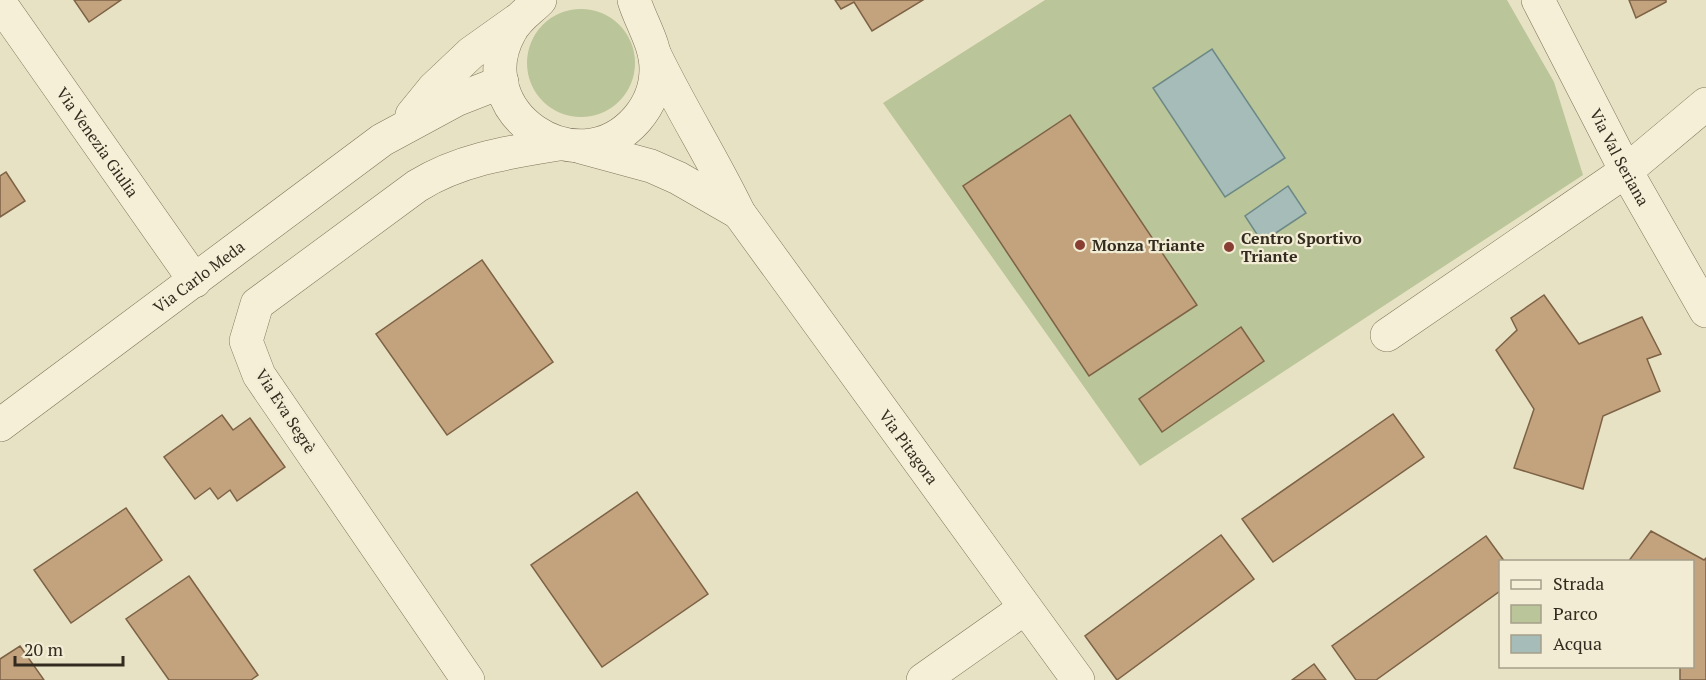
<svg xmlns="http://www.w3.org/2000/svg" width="1706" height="680" font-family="'PT Serif',serif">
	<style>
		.green { fill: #bac599 }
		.water { fill: #a5bcb8; stroke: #6d8986; stroke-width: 1.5 }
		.building { fill: #c2a37e; stroke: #7d6245; stroke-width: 1.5 }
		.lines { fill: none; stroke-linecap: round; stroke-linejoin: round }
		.minor-casing { stroke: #81745d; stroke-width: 34 }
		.minor { stroke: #f4efd6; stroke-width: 33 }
		.poi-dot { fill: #893e34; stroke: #f1ecd3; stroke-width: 2 }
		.labels { text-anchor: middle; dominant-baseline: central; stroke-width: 4.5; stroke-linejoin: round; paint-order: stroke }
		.street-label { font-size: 16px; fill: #332b1f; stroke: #f1ecd3 }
		.poi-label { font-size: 16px; font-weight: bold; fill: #332b1f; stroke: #f1ecd3; text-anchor: start }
	</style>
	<rect width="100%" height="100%" fill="#e8e2c4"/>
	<!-- green -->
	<path class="green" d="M 1045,0 L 1507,0 L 1554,82 L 1583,175 L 1140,466 L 883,103 Z
		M527 63a54 54 0 1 1 108 0a54 54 0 1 1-108 0Z"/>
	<!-- water -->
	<path class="water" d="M 1212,49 L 1285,158 L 1225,197 L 1153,88 Z
		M 1288,186 L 1306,213 L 1262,242 L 1245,216 Z"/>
	<!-- building -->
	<path class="building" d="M 74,0 L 121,0 L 89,22 Z
		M 835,0 L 923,0 L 872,31 L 854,2 L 841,9 Z
		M 1629,0 L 1666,0 L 1666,2 L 1636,18 Z
		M 1070,115 L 1197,305 L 1089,376 L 963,186 Z
		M 6,172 L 25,201 L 0,217 L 0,176 Z
		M 482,260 L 553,362 L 447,435 L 376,334 Z
		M 1544,295 L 1579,344 L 1642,317 L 1661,354 L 1647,359 L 1660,391 L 1603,416 L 1583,489 L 1514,468 L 1534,409 L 1496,350 L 1517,330 L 1511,318 Z
		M 1241,327 L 1264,361 L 1162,432 L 1139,399 Z
		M 1393,414 L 1424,457 L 1273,562 L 1242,519 Z
		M 222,415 L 233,430 L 250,418 L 285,467 L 237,501 L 230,490 L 218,499 L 210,488 L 195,499 L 164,457 Z
		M 637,492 L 708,594 L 602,667 L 531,565 Z
		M 126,508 L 162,560 L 71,623 L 34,570 Z
		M 1651,531 L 1704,560 L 1706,558 L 1706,680 L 1680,680 L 1680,666 L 1692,666 L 1692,562 L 1628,562 Z
		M 1221,535 L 1254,579 L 1117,680 L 1085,636 Z
		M 1486,536 L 1505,562 L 1500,562 L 1500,591 L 1376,680 L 1356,680 L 1332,646 Z
		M 189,576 L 258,675 L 251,680 L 169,680 L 126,619 Z
		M 20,646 L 44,680 L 0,680 L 0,659 Z
		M 1314,664 L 1326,680 L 1292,680 Z"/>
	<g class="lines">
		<defs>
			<g id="minor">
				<path d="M 540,0 C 529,11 517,18 510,32 C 466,111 577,188 637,119 C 649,105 656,87 656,69 C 656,44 641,23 634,0"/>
				<path id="s1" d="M 1538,0 L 1626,171 L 1706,311"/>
				<path id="s2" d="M 0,3 L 195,281"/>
				<path id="s3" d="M 655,55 C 681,109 713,159 739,213 L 1078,680"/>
				<path d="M 412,115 L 434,88 L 471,53 L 516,21"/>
				<path d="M 581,147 L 651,166 L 678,178 L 739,213"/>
				<path d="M 1387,335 L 1626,171 L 1706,104"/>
				<path id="s4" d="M 0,425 L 382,140 L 456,100 L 502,82"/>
				<path d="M 468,680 L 259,375 L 246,341 L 257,304 L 417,186 C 460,159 510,152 559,144"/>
				<path d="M 923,680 L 1025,608"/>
			</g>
		</defs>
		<!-- minor casing -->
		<use href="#minor" class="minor-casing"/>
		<!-- minor -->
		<use href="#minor" class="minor"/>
	</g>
	<!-- markers -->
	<g class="poi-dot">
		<circle cx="1080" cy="245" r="6"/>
		<circle cx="1229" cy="247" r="6"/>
	</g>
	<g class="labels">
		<!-- street labels -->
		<g class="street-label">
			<text stroke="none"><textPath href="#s2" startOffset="170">Via Venezia Giulia</textPath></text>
			<text stroke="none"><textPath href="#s1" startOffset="177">Via Val Seriana</textPath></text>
			<text stroke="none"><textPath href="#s4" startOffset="248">Via Carlo Meda</textPath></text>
			<text transform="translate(286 411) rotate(57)">Via Eva Segrè</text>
			<text stroke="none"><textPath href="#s3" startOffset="468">Via Pitagora</textPath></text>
		</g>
		<!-- poi labels -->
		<g class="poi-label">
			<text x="1241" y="238">Centro Sportivo<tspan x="1241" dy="18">Triante</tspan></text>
			<text x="1092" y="245">Monza Triante</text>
		</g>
	</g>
	<!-- legend -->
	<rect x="1499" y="560" width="195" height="108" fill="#f1ecd3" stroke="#a59f8b" stroke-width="1.5"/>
	<rect x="1511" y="580" width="30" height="9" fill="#f4efd6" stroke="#a59f8b" stroke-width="1.5"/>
	<text x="1553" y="590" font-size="18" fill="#332b1f">Strada</text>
	<rect x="1511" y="605" width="30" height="18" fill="#bac599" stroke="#a59f8b" stroke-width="1.5"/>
	<text x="1553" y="620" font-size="18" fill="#332b1f">Parco</text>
	<rect x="1511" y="635" width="30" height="18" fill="#a5bcb8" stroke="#a59f8b" stroke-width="1.5"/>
	<text x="1553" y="650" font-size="18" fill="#332b1f">Acqua</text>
	<!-- scale -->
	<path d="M15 656v9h108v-9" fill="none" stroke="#332b1f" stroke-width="3"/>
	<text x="24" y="656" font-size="18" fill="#332b1f" stroke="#f1ecd3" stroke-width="4.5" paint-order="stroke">20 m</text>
</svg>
